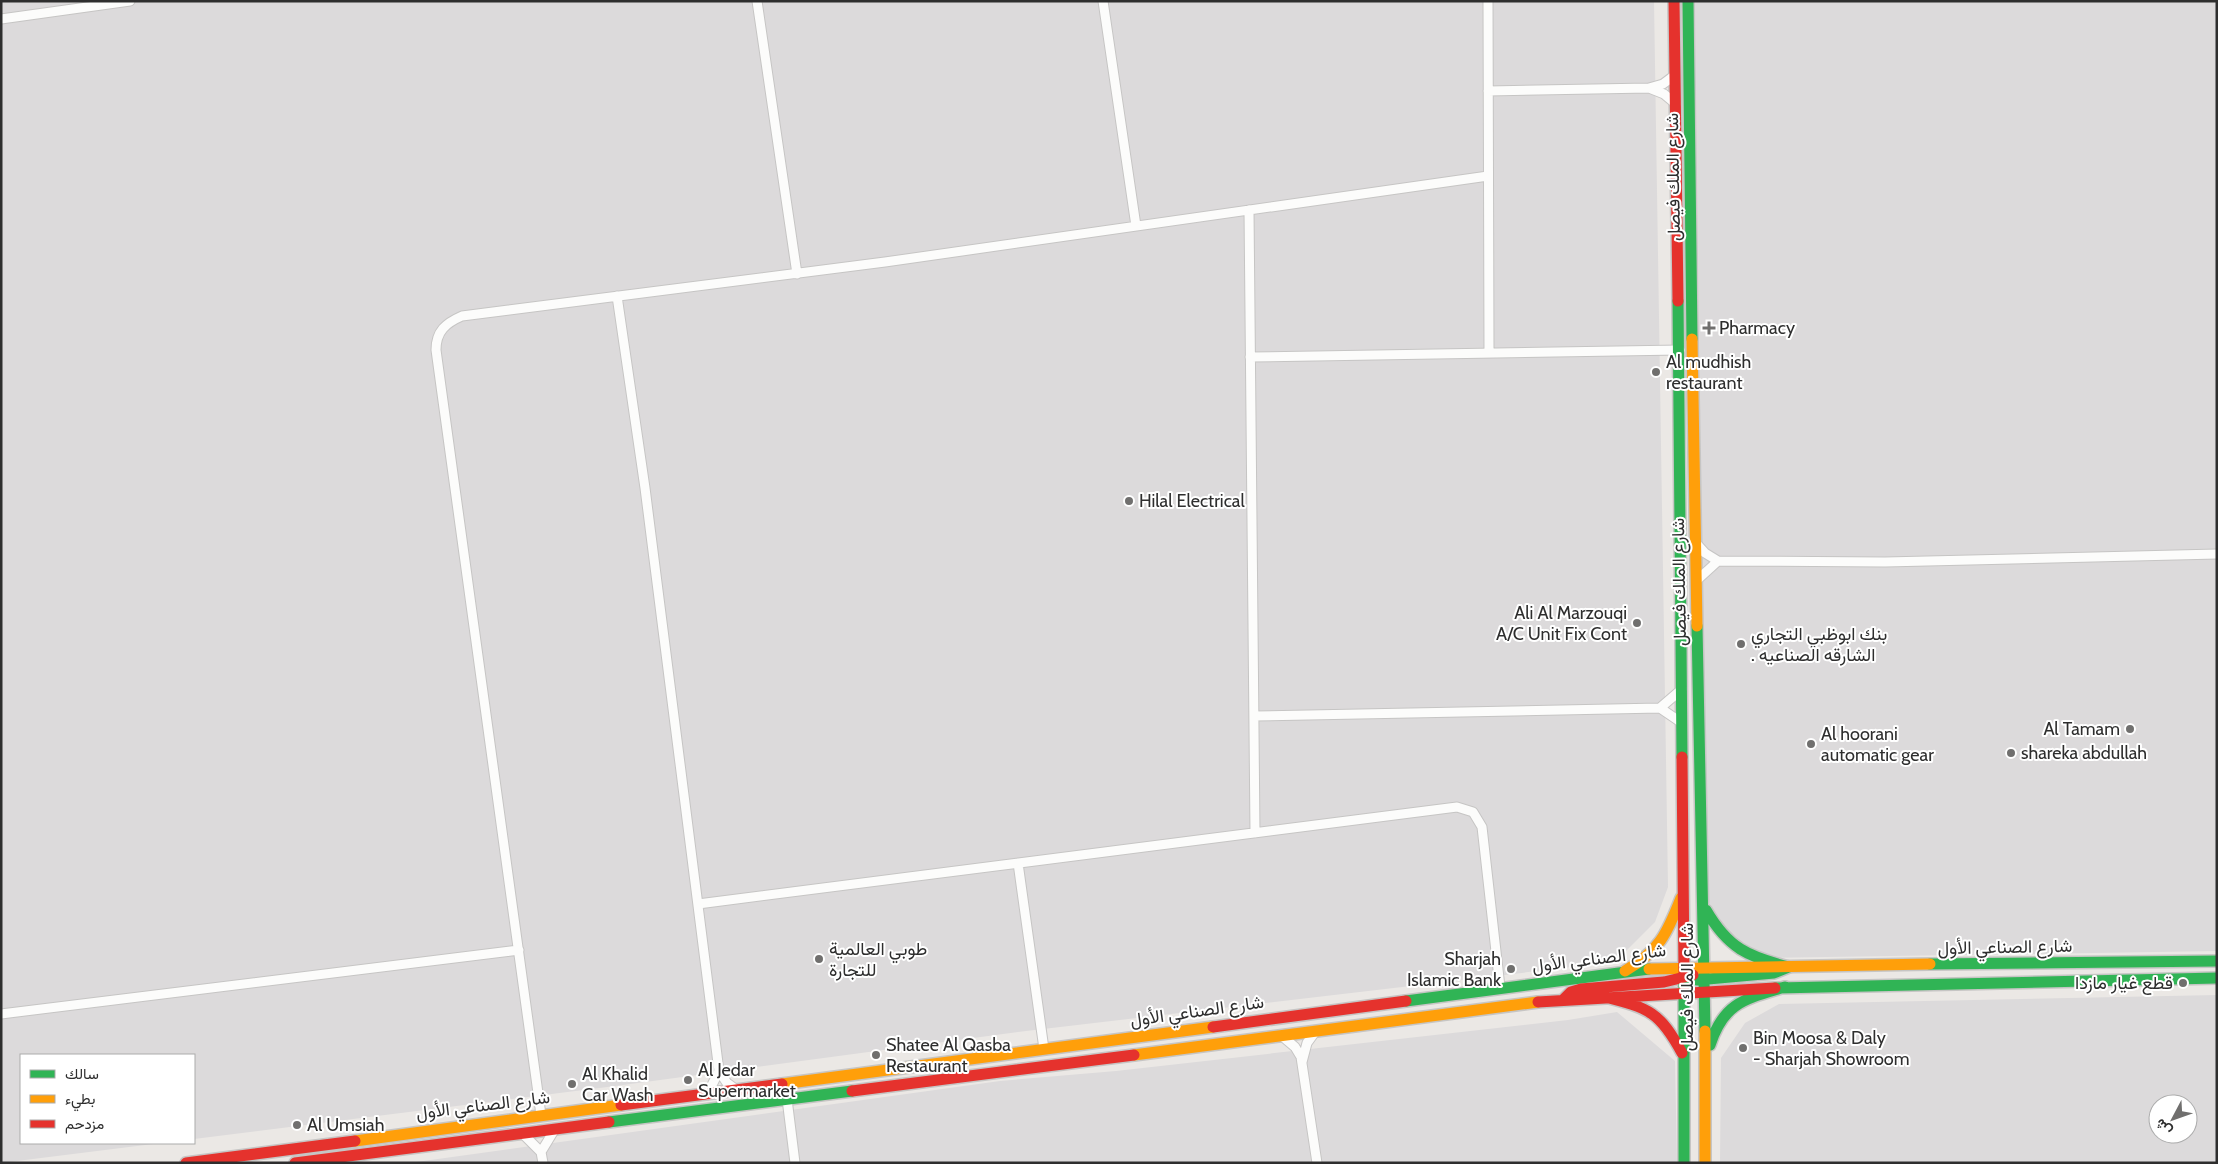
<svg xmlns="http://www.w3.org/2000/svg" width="2218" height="1164" font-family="Cabin,Vazirmatn,sans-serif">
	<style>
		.industrial { fill: #dcdadb; fill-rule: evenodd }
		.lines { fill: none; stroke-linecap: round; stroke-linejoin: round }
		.street-casing { stroke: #c6c5c4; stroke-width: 11 }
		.fast-casing { stroke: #c6c5c4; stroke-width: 14 }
		.slow-casing { stroke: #c6c5c4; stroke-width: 14 }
		.jam-casing { stroke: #c6c5c4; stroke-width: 14 }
		.street { stroke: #fcfcfb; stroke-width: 9 }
		.fast { stroke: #30b455; stroke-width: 11 }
		.slow { stroke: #ff9f0a; stroke-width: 11 }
		.jam { stroke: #e5322d; stroke-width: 11 }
		.poi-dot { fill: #706f6e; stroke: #fff; stroke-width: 2 }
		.labels { text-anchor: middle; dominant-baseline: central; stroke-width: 4; stroke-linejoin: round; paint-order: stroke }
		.street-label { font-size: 18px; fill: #2e2e2e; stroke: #fff }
		.poi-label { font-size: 18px; fill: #2e2e2e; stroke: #fff; text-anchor: start }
	</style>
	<rect width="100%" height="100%" fill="#ebe8e5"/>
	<!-- industrial -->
	<path class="industrial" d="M 1,1 L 1654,1 L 1668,887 L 1655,922 L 1627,950 L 1606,963 L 1026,1031 L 623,1085 L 194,1139 L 194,1055 L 21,1055 L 21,1143 L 161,1143 L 1,1163 Z
		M 1695,1 L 2217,1 L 2217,951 L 1768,958 L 1731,935 L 1706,898 Z
		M 2217,995 L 2217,1163 L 1720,1163 L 1721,1058 L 1745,1023 L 1779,1004 ZM 2158,1104 L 2188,1104 L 2188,1134 L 2158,1134 Z
		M 1617,1012 L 1675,1061 L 1677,1163 L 409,1163 L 1000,1081 L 1116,1071 L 1568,1020 Z"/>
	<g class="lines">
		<defs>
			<path id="street" d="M 757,1 L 797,274
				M 1103,1 L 1136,226
				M 1488,1 L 1489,353
				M 1,19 L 130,1
				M 1649,88 L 1664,94 L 1676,104
				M 1488,91 L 1649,88 L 1663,84 L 1675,75
				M 1249,210 L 1255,833
				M 617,296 L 645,488 L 719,1071 L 727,1083 L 738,1091
				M 1250,357 L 1680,350
				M 1696,543 L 1705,553 L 1718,561 L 1885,562 L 2217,554
				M 1696,581 L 1718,561
				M 1660,708 L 1682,689
				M 1254,716 L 1660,708 L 1682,723
				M 1018,863 L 1044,1049
				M 698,904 L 1457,807 L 1473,812 L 1482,827 L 1500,987
				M 1,1014 L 519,950
				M 1282,1036 L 1295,1047 L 1301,1057 L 1317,1163
				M 1302,1062 L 1307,1043 L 1315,1032
				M 707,1095 L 719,1071
				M 787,1099 L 795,1163
				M 541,1115 L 436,350 C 436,331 446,323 462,316 L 885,262 L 1488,176
				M 522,1133 L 541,1152
				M 543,1163 L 541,1152 L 555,1129"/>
			<path id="fast" d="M 1688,1 L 1692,339
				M 1678,301 L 1682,757
				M 1697,626 L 1705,1031
				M 1706,910 C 1728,948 1748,957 1789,967
				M 1930,964 L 2217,961
				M 1697,980 L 1774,973 L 1789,967
				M 1775,988 L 2217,978
				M 1406,1001 L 1649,969
				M 1710,1045 C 1724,1002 1745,999 1785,987
				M 609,1122 L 852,1091
				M 1684,1163 L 1684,973"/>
			<path id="slow" d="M 1692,339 L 1697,626
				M 1649,969 L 1930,964
				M 1625,971 C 1659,951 1667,934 1681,898
				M 1705,1031 L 1705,1163
				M 1134,1055 L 1538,1002
				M 782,1084 L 1213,1027
				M 355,1141 L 621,1105"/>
			<path id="jam" d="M 1674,1 L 1678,301
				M 1682,757 L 1684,973
				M 1605,997 C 1649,1008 1660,1012 1682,1053
				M 1564,999 L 1571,992 L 1581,989 L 1664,982 L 1693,975
				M 1538,1002 L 1775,988
				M 1213,1027 L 1406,1001
				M 852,1091 L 1134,1055
				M 621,1105 L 782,1084
				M 186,1163 L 355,1141
				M 295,1163 L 609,1122"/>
		</defs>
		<!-- street casing -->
		<use href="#street" class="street-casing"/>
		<!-- fast casing -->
		<use href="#fast" class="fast-casing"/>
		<!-- slow casing -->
		<use href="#slow" class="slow-casing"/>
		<!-- jam casing -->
		<use href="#jam" class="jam-casing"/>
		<!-- street -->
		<use href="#street" class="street"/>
		<!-- fast -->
		<use href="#fast" class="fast"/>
		<!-- slow -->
		<use href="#slow" class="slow"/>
		<!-- jam -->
		<use href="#jam" class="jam"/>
	</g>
	<!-- markers -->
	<g class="poi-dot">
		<path d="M1706.5 320.5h5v5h5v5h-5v5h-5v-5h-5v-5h5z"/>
		<circle cx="1656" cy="372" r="5"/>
		<circle cx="1129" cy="501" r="5"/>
		<circle cx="1637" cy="623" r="5"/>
		<circle cx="1741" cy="644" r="5"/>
		<circle cx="2130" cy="729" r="5"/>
		<circle cx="1811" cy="744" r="5"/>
		<circle cx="2011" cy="753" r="5"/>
		<circle cx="819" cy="959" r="5"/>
		<circle cx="1511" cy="969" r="5"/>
		<circle cx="2183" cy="983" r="5"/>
		<circle cx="1743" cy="1048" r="5"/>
		<circle cx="876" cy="1055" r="5"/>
		<circle cx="688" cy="1080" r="5"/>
		<circle cx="572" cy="1084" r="5"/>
		<circle cx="297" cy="1125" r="5"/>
	</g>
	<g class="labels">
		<!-- street labels -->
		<g class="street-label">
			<text transform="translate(1673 177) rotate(-91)">شارع الملك فيصل</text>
			<text transform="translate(1679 582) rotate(-91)">شارع الملك فيصل</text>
			<text transform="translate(2005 947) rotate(-1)">شارع الصناعي الأول</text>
			<text transform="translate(1599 958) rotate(-7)">شارع الصناعي الأول</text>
			<text transform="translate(1687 987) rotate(-90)">شارع الملك فيصل</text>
			<text transform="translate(1197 1011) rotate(-8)">شارع الصناعي الأول</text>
			<text transform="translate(483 1105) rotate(-7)">شارع الصناعي الأول</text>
		</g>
		<!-- poi labels -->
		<g class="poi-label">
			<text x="1719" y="328">Pharmacy</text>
			<text x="1666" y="362">Al mudhish<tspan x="1666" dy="21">restaurant</tspan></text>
			<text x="1139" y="501">Hilal Electrical</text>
			<text x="1627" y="613" text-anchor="end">Ali Al Marzouqi<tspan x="1627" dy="21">A/C Unit Fix Cont</tspan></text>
			<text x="1751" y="634">بنك ابوظبي التجاري<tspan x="1751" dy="21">. الشارقه الصناعيه</tspan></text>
			<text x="2120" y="729" text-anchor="end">Al Tamam</text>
			<text x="1821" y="734">Al hoorani<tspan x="1821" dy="21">automatic gear</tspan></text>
			<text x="2021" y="753">shareka abdullah</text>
			<text x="829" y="949">طوبي العالمية<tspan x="829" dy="21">للتجارة</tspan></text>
			<text x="1501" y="959" text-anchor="end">Sharjah<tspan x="1501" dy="21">Islamic Bank</tspan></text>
			<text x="2173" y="983" text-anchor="end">قطع غيار مازدا</text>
			<text x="1753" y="1038">Bin Moosa &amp; Daly<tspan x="1753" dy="21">- Sharjah Showroom</tspan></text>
			<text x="886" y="1045">Shatee Al Qasba<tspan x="886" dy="21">Restaurant</tspan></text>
			<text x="698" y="1070">Al Jedar<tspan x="698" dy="21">Supermarket</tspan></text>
			<text x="582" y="1074">Al Khalid<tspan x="582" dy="21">Car Wash</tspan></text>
			<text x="307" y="1125">Al Umsiah</text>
		</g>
	</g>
	<!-- border -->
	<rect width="2218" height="1164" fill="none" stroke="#2e2e2e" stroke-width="5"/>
	<!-- legend -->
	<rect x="20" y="1054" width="175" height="90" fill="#ffffff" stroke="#ababab"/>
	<rect x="30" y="1070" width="25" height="8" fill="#30b455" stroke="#ababab"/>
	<text x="65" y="1079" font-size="15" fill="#2e2e2e">سالك</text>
	<rect x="30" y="1095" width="25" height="8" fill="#ff9f0a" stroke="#ababab"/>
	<text x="65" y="1104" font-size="15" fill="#2e2e2e">بطيء</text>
	<rect x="30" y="1120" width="25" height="8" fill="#e5322d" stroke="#ababab"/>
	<text x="65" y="1129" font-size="15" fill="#2e2e2e">مزدحم</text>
	<!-- north arrow -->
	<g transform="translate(2173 1119) rotate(229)"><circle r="24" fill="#ffffff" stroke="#ababab"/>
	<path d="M0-4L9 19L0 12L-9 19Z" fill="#706f6e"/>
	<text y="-8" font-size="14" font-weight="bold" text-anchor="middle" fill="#2e2e2e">ش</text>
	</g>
</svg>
